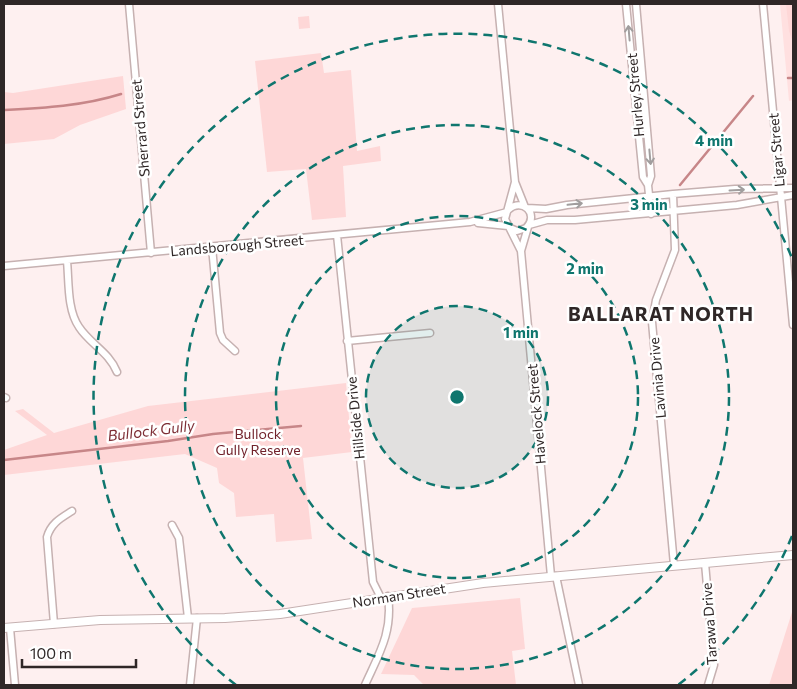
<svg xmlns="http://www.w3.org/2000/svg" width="797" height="689" font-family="Commissioner,sans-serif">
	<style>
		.built { fill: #ffe0e0 }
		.green { fill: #fed7d7 }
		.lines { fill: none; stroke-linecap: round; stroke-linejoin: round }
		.stream { stroke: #c78688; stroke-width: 2.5 }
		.minor-casing { stroke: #c6b1b1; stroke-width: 9 }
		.tertiary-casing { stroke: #c6b1b1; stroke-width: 10 }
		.minor { stroke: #fff; stroke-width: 6 }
		.tertiary { stroke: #fff; stroke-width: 8 }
		.oneway { stroke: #a19e9e }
		.ring { fill: none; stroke: #0f766e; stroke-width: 2.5; stroke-dasharray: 9 6 }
		.labels { text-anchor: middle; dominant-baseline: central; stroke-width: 5; stroke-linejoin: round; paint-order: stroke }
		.street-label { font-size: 14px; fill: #2f2727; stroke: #fff }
		.park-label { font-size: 14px; fill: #71222b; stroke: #fff }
		.water-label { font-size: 15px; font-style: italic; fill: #7d2e35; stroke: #fff }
		.district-label { font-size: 19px; font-weight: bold; letter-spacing: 1px; fill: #2f2727; stroke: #fff }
		.centre { fill: #0f766e; stroke: #fff; stroke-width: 2.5 }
		.ring-label { font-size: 15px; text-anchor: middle; font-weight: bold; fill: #0f766e; stroke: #fff; stroke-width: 5; stroke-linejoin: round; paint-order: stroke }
	</style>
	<rect width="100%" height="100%" fill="#fef0f0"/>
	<!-- built -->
	<path class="built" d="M 780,4 L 793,4 L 793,100 L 789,101 Z"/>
	<!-- green -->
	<path class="green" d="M 786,4 L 793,4 L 793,43 L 789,31 Z
		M 309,16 L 310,28 L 299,29 L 298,17 Z
		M 321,53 L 324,73 L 351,70 L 357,151 L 380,146 L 381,161 L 343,166 L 346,217 L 312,220 L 306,169 L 267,172 L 255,61 Z
		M 123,76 L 126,109 L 80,125 L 54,139 L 4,144 L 4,92 L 13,93 Z
		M 346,383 L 352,452 L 303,458 L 312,539 L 276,542 L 274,514 L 236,517 L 234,493 L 219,483 L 217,468 L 185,454 L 4,475 L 4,450 L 47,435 L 15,411 L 23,409 L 54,433 L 148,406 Z
		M 520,598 L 525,649 L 512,651 L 516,685 L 424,685 L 414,675 L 381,674 L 412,608 Z
		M 793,609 L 793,685 L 769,685 Z"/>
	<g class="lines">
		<!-- stream -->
		<path class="stream" d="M 788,78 L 793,78
			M 4,110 C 43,108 83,106 121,94
			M 680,185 L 753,96
			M 4,460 L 168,441 L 213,434 L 301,426"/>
		<defs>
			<path id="minor" d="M 129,4 L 151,253
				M 498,4 L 515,182 L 525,207
				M 626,4 L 643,177 L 648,185 L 651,214
				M 636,4 L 651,176 L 648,185
				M 763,4 L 793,325
				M 515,182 L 505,219 L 521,251 L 551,576
				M 673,194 L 675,250 L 656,300 L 652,322 L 674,565
				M 527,208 L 546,209 L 567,205 L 673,194 L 735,189 L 793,188
				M 508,210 C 522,197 540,214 526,228 L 517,231 L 510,228
				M 478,223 L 508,226
				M 529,225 L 547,220 L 575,220 L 737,205 L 793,195
				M 337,235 L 373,582 L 381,598
				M 212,247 L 220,333 L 223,340 L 235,351
				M 521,251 L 528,227
				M 67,261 C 69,281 67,310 79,327 C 90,344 109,352 117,372
				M 4,266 L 470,222 L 507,212
				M 347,341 L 430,333
				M 4,397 L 6,398
				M 172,525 L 179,538 L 188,618
				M 705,563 L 714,665 L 708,685
				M 556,576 L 579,685
				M 54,624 L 47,537 C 51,523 61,518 72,511
				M 10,628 L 15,685
				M 190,685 L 197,618
				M 365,685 C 379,654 393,632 388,596"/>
			<path id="tertiary" d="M 4,628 L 100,620 L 225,618 L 280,614 L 483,583 L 793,555"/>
		</defs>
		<!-- minor casing -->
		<use href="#minor" class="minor-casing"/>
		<!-- tertiary casing -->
		<use href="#tertiary" class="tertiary-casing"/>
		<!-- minor -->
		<use href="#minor" class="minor"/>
		<!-- tertiary -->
		<use href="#tertiary" class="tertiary"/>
	</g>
	<!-- one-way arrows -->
	<defs><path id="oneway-shaft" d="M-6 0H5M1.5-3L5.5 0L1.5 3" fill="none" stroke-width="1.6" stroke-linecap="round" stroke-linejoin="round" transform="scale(1.25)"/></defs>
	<g class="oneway">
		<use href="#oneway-shaft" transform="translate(629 33) rotate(-95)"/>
		<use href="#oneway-shaft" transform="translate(650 157) rotate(85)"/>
		<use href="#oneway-shaft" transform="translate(737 190) rotate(-3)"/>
		<use href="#oneway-shaft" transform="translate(575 204) rotate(-6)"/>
	</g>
	<!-- distance rings -->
	<circle cx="457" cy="397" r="91" fill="#0f766e" fill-opacity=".12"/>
	<g class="ring">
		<circle cx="457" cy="397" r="91"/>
		<circle cx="457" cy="397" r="181"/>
		<circle cx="457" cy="397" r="272"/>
		<path d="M792 536A363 363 0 0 1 678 685M236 685A363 363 0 1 1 792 258"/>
	</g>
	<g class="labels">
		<!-- street labels -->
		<g class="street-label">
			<text transform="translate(635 95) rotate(-95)">Hurley Street</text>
			<text transform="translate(140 128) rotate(-95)">Sherrard Street</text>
			<text transform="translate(776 150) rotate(-95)">Ligar Street</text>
			<text transform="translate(237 245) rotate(-5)">Landsborough Street</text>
			<text transform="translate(657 378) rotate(-95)">Lavinia Drive</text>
			<text transform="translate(536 414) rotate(-95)">Havelock Street</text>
			<text transform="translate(355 418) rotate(-96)">Hillside Drive</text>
			<text transform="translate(399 595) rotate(-9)">Norman Street</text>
			<text transform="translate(709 624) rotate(-94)">Tarawa Drive</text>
		</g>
		<!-- park labels -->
		<g class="park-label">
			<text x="258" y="433">Bullock<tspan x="258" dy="16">Gully Reserve</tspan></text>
		</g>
		<!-- water labels -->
		<g class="water-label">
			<text transform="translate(151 430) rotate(-7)">Bullock Gully</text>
		</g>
		<!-- district labels -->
		<g class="district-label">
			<text x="661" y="313">BALLARAT NORTH</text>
		</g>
	</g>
	<circle cx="457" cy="397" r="8" class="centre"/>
	<g class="ring-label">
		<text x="714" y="146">4 min</text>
		<text x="649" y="210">3 min</text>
		<text x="585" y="274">2 min</text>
		<text x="521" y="338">1 min</text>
	</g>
	<!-- border -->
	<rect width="797" height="689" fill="none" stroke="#2f2727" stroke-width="10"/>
	<!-- scale -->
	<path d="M22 659v8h114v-8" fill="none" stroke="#2f2727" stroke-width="2.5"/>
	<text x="30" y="659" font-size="15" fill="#2f2727" stroke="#ffffff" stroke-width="4" paint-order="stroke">100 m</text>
</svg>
